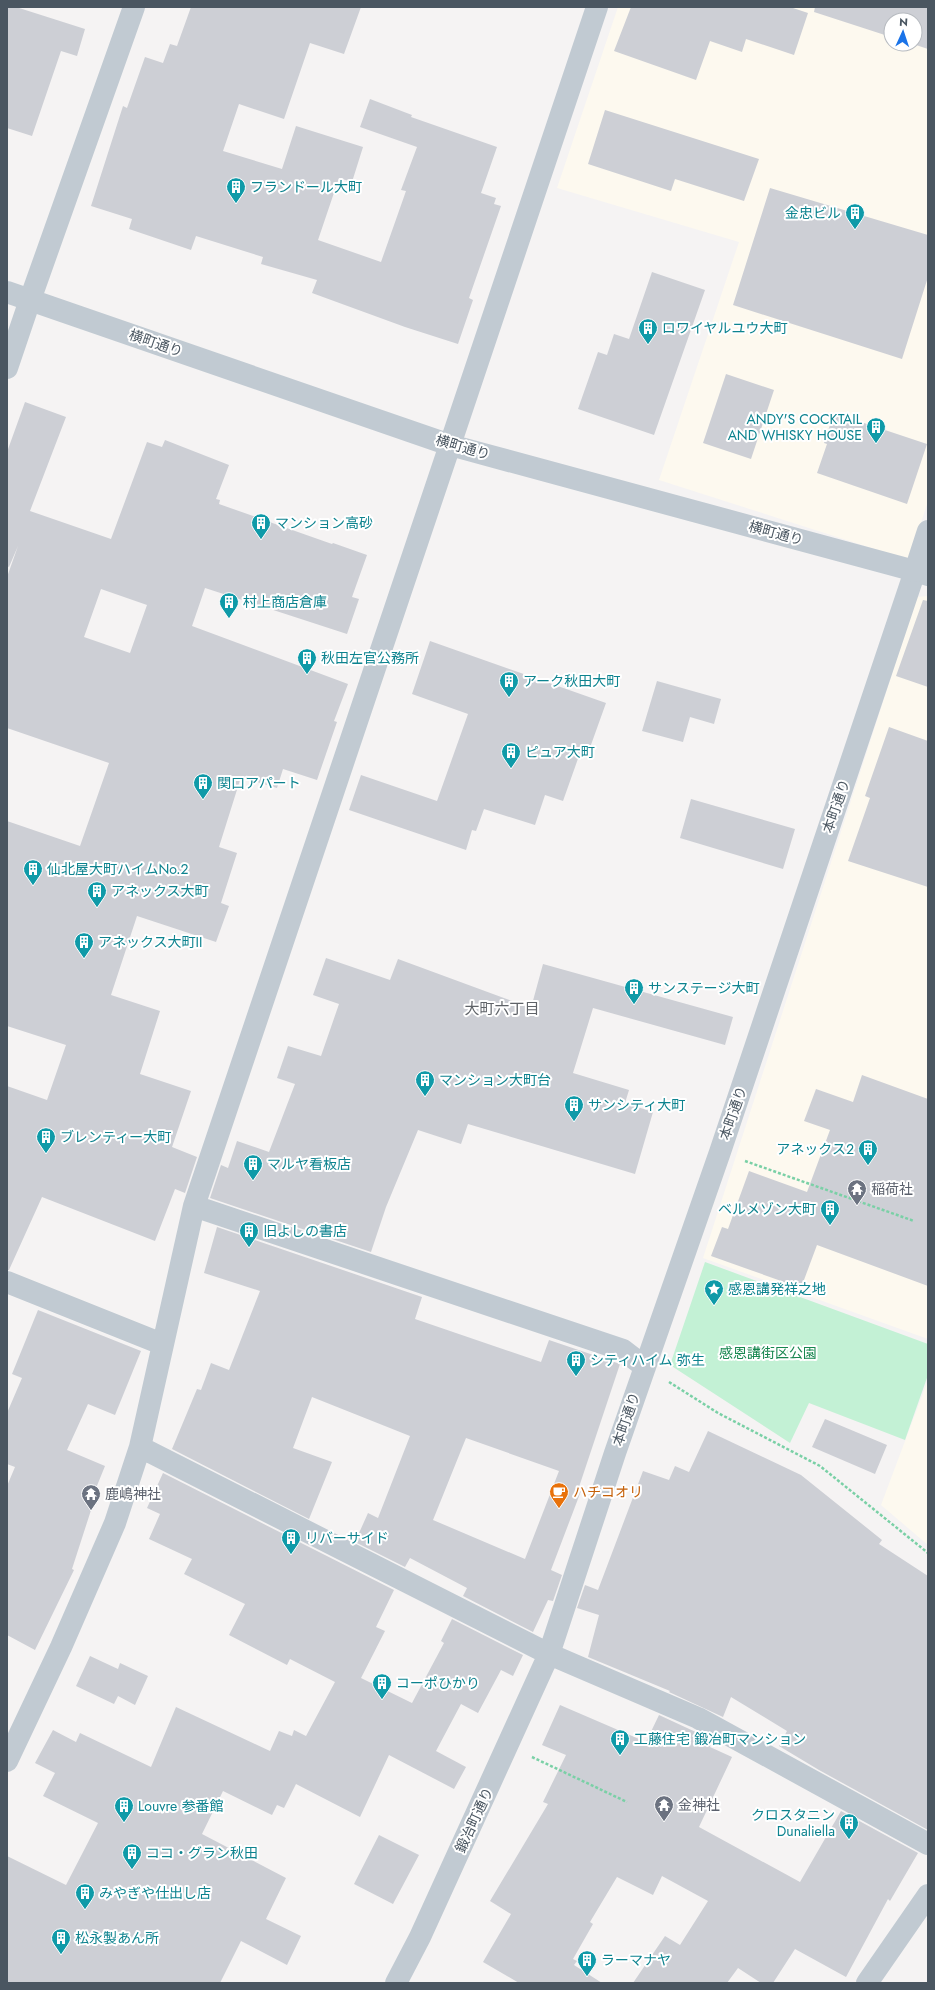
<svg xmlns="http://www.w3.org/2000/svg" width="935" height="1990" font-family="Jost,'Noto Sans JP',sans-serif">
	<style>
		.commercial { fill: #fdf9ef; fill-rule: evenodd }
		.green { fill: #c3f1d5 }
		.building { fill: #cdcfd5; fill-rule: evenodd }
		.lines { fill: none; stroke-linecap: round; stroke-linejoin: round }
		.path { stroke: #7ad0a6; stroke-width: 2.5; stroke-dasharray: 3 2; stroke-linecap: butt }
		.minor { stroke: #c1cad2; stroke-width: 22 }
		.tertiary { stroke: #c1cad2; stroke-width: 22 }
		.labels { text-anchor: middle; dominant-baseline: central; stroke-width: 4; stroke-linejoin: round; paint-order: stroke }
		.culture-label { font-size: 14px; fill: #0d838f; stroke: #fff; text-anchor: start }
		.street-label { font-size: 14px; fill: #4a5661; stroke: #fff }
		.worship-label { font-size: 14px; fill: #5b616d; stroke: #fff; text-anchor: start }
		.park-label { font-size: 14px; fill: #17864f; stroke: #fff }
		.food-label { font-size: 14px; fill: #c56008; stroke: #fff; text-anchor: start }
		.neighbourhood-label { font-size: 15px; fill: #5f6368; stroke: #fff }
	</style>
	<rect width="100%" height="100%" fill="#f5f3f3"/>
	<!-- commercial -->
	<path class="commercial" d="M 618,7 L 928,7 L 928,501 L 909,560 L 659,480 L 739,242 L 557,188 ZM 891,20 L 915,20 L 915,44 L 891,44 Z
		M 928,596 L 928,1339 L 703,1258 L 917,597 Z
		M 928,1380 L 928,1545 L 881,1505 Z"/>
	<!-- green -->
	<path class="green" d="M 705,1262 L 928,1344 L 928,1375 L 905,1440 L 809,1403 L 790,1443 L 670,1365 Z"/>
	<!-- building -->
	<path class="building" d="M 7,7 L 16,7 L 85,29 L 77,56 L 61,51 L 32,136 L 7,128 Z
		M 191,7 L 361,7 L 344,54 L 310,43 L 284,119 L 239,104 L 223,151 L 282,169 L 296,126 L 363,147 L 352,182 L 339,178 L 318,240 L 381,262 L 406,191 L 401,190 L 417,147 L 360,127 L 370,99 L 412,115 L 411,117 L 497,147 L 481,193 L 496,198 L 494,204 L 501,206 L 469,298 L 473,300 L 458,344 L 405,327 L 312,293 L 317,280 L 261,264 L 263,257 L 196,236 L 191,250 L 129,229 L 132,219 L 91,206 L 123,106 L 127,108 L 145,57 L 163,63 L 170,44 L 177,46 Z
		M 631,7 L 790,7 L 808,13 L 794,55 L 746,39 L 742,52 L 710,41 L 696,80 L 614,51 Z
		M 815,7 L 928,7 L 928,49 L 913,44 L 915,44 L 915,20 L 891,20 L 891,37 L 814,12 Z
		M 605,110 L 759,159 L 744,201 L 675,179 L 671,191 L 588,164 Z
		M 770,188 L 928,235 L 928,277 L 902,359 L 733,305 Z
		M 652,272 L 705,290 L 654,435 L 578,409 L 598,352 L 607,355 L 614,334 L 629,339 Z
		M 726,374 L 774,390 L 751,459 L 703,443 Z
		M 25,402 L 66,417 L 30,511 L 111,539 L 147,442 L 162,447 L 165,440 L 229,465 L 216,499 L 220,500 L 219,504 L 332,544 L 333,543 L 367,555 L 352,597 L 359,599 L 347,634 L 205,588 L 192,626 L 348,684 L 334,721 L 337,722 L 317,780 L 283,769 L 277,788 L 241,777 L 219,847 L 237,853 L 221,903 L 229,906 L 216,942 L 137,916 L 111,995 L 160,1011 L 140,1074 L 191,1091 L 172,1147 L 197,1157 L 185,1193 L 175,1189 L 155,1241 L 42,1197 L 9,1270 L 7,1270 L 7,1086 L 47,1100 L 66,1045 L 7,1026 L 7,821 L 80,846 L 109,763 L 7,728 L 7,577 L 18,546 L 9,567 L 7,566 L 7,452 ZM 101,589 L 147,605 L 130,653 L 84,637 Z
		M 834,413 L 927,444 L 907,504 L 817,473 L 827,444 L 824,443 Z
		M 923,600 L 928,601 L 928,687 L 896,676 Z
		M 430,641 L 606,703 L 587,756 L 580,753 L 563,801 L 545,795 L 535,825 L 484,809 L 476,831 L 472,830 L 466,850 L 349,810 L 361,775 L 437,801 L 468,714 L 412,694 Z
		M 657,681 L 721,699 L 714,724 L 690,717 L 683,742 L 642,731 Z
		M 889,727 L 928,741 L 928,887 L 848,861 L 870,798 L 865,796 Z
		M 691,799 L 795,829 L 783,869 L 680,838 Z
		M 326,958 L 390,980 L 398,959 L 531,1008 L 543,964 L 733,1017 L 725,1045 L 593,1008 L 573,1073 L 629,1090 L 625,1103 L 653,1112 L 635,1174 L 468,1124 L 461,1144 L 418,1130 L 386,1207 L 371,1252 L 210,1198 L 221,1165 L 228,1168 L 237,1141 L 269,1152 L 295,1084 L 277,1078 L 288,1046 L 321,1056 L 339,1004 L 313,995 Z
		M 862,1075 L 928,1099 L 928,1286 L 817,1245 L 801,1288 L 711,1256 L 722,1227 L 728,1229 L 749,1171 L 807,1192 L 830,1130 L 804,1121 L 816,1089 L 853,1102 Z
		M 217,1227 L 422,1297 L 415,1319 L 541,1362 L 549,1340 L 620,1364 L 578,1490 L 581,1491 L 551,1570 L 562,1575 L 553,1601 L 548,1600 L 533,1632 L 463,1596 L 467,1588 L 410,1558 L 405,1567 L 355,1542 L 368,1513 L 378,1518 L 410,1436 L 312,1397 L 293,1448 L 332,1462 L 309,1519 L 172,1449 L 197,1389 L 201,1390 L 211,1363 L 229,1370 L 260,1291 L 204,1273 ZM 466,1438 L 559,1471 L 525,1559 L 433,1520 Z
		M 38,1310 L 141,1351 L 115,1415 L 88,1404 L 67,1450 L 105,1466 L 90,1503 L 93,1504 L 72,1569 L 74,1570 L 35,1650 L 7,1635 L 7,1486 L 15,1467 L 7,1464 L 7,1413 L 22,1378 L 12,1374 Z
		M 825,1419 L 887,1445 L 875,1474 L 812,1447 Z
		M 708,1431 L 801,1475 L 882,1540 L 879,1544 L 928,1576 L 928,1830 L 819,1770 L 779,1746 L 787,1731 L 731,1697 L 723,1717 L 669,1692 L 670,1691 L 588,1657 L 599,1615 L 577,1608 L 585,1585 L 598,1590 L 643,1471 L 669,1480 L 675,1466 L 689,1472 Z
		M 163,1473 L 394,1590 L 376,1627 L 385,1631 L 361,1678 L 412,1703 L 444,1643 L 441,1641 L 452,1619 L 523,1655 L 513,1676 L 501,1670 L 478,1713 L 461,1704 L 436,1751 L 466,1767 L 454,1789 L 389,1755 L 360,1817 L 296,1784 L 284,1808 L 277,1805 L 272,1815 L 223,1791 L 202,1834 L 286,1878 L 266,1919 L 301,1936 L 287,1965 L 241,1941 L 220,1983 L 7,1983 L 7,1856 L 66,1885 L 98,1823 L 43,1796 L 55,1773 L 35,1763 L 53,1730 L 76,1742 L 80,1733 L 151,1767 L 176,1707 L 270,1751 L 279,1731 L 292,1736 L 294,1730 L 306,1736 L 335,1682 L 290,1659 L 287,1665 L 229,1635 L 245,1604 L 184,1574 L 192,1559 L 149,1539 L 160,1514 L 147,1508 Z
		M 90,1656 L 118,1669 L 120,1663 L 148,1676 L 135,1705 L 118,1696 L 114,1704 L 76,1686 Z
		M 560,1705 L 646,1742 L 659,1715 L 713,1740 L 710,1747 L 732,1757 L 699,1827 L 800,1882 L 841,1811 L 918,1853 L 890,1901 L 888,1899 L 846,1977 L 795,1949 L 773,1983 L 761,1983 L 738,1968 L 727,1983 L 633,1983 L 665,1936 L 680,1945 L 708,1901 L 662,1876 L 653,1895 L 617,1877 L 590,1922 L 593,1924 L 573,1959 L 577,1961 L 574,1965 L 602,1983 L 519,1983 L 483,1962 L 511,1914 L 490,1901 L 548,1804 L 543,1802 L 566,1755 L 542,1745 Z
		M 379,1835 L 419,1855 L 393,1904 L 354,1884 Z"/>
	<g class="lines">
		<!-- path -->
		<path class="path" d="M 745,1161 L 914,1221
			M 669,1382 L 718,1413 L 820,1466 L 928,1553
			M 532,1757 L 627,1802"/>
		<!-- minor -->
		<path class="minor" d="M 7,368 L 30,300
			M 194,1206 L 623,1350 L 645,1367
			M 7,1282 L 162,1344
			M 140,1447 L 549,1654 L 698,1718 L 928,1844
			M 7,1761 L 61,1647 L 115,1523 L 140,1447 L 194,1206 L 450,445
			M 396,1983 L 420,1937 L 549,1654 L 615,1453 L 720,1152 L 915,571 L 928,575
			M 867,1983 L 928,1895"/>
		<!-- tertiary -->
		<path class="tertiary" d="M 7,292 L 450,445 L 915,571 L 928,531
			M 30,300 L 134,7
			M 450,445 L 597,7"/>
	</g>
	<!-- icons -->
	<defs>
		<symbol id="building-pin" viewBox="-11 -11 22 30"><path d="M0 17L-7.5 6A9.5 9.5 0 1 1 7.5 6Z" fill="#0f9aa8" stroke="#fff"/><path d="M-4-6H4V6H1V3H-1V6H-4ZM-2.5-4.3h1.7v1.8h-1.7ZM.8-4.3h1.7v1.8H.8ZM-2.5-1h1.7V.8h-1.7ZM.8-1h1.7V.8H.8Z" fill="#fff"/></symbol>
		<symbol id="temple-pin" viewBox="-11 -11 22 30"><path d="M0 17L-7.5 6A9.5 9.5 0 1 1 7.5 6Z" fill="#6b7280" stroke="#fff"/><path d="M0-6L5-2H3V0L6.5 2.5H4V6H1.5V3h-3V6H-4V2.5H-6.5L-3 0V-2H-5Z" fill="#fff"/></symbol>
		<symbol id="sight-pin" viewBox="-11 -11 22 30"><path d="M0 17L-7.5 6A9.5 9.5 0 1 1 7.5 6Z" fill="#0f9aa8" stroke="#fff"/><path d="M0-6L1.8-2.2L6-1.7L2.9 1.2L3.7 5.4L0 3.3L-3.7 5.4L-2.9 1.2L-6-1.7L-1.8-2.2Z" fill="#fff"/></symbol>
		<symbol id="cafe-pin" viewBox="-11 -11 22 30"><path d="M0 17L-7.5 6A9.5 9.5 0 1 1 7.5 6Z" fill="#e8710a" stroke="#fff"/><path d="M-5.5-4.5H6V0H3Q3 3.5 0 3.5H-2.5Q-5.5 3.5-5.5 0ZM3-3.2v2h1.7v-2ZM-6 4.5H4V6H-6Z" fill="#fff"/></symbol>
	</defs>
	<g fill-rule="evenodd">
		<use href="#building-pin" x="225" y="176" width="22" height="30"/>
		<use href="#building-pin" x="844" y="202" width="22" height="30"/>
		<use href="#building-pin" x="637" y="317" width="22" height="30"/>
		<use href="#building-pin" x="865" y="416" width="22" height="30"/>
		<use href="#building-pin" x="250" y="512" width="22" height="30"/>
		<use href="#building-pin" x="218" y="591" width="22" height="30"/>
		<use href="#building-pin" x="296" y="647" width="22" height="30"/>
		<use href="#building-pin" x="498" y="670" width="22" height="30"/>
		<use href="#building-pin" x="500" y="741" width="22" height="30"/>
		<use href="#building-pin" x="192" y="772" width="22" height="30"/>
		<use href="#building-pin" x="22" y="858" width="22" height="30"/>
		<use href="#building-pin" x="86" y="880" width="22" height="30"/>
		<use href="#building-pin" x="73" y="931" width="22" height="30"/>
		<use href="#building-pin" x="623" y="977" width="22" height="30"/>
		<use href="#building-pin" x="414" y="1069" width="22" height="30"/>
		<use href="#building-pin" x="563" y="1094" width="22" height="30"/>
		<use href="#building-pin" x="35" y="1126" width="22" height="30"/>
		<use href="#building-pin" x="857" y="1138" width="22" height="30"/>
		<use href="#building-pin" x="242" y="1153" width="22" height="30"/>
		<use href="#temple-pin" x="846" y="1178" width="22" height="30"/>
		<use href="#building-pin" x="819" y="1198" width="22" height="30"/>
		<use href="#building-pin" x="238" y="1220" width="22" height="30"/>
		<use href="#sight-pin" x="703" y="1278" width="22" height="30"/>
		<use href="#building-pin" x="565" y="1349" width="22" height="30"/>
		<use href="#cafe-pin" x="548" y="1481" width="22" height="30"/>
		<use href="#temple-pin" x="80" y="1483" width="22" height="30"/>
		<use href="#building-pin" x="280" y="1527" width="22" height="30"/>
		<use href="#building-pin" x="371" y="1672" width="22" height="30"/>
		<use href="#building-pin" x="609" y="1728" width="22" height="30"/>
		<use href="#temple-pin" x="653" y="1794" width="22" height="30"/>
		<use href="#building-pin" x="113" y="1795" width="22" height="30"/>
		<use href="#building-pin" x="838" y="1812" width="22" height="30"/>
		<use href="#building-pin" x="121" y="1842" width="22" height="30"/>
		<use href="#building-pin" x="74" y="1882" width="22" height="30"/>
		<use href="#building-pin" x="50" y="1927" width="22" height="30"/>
		<use href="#building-pin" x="576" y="1949" width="22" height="30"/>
	</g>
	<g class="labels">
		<!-- culture labels -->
		<g class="culture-label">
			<text x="250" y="187">フランドール大町</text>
			<text x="841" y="213" text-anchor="end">金忠ビル</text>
			<text x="662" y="328">ロワイヤルユウ大町</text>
			<text x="862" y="419" text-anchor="end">ANDY'S COCKTAIL<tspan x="862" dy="16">AND WHISKY HOUSE</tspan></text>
			<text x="275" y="523">マンション高砂</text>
			<text x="243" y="602">村上商店倉庫</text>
			<text x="321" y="658">秋田左官公務所</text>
			<text x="523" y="681">アーク秋田大町</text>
			<text x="525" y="752">ピュア大町</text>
			<text x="217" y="783">関口アパート</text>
			<text x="47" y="869">仙北屋大町ハイムNo.2</text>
			<text x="111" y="891">アネックス大町</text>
			<text x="98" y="942">アネックス大町II</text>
			<text x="648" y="988">サンステージ大町</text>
			<text x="439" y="1080">マンション大町台</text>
			<text x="588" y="1105">サンシティ大町</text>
			<text x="60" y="1137">ブレンティー大町</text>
			<text x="854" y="1149" text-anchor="end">アネックス２</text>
			<text x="267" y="1164">マルヤ看板店</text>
			<text x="816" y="1209" text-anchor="end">ベルメゾン大町</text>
			<text x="263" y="1231">旧よしの書店</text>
			<text x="728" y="1289">感恩講発祥之地</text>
			<text x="590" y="1360">シティハイム 弥生</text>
			<text x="305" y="1538">リバーサイド</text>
			<text x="396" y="1683">コーポひかり</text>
			<text x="634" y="1739">工藤住宅 鍛冶町マンション</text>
			<text x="138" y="1806">Louvre 参番館</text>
			<text x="835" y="1815" text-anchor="end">クロスタニン<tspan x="835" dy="16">Dunaliella</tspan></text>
			<text x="146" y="1853">ココ・グラン秋田</text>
			<text x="99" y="1893">みやぎや仕出し店</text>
			<text x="75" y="1938">松永製あん所</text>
			<text x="601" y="1960">ラーマナヤ</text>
		</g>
		<!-- street labels -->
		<g class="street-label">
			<text transform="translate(156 343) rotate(19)">横町通り</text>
			<text transform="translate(463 447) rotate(16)">横町通り</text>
			<text transform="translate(776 533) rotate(15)">横町通り</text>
			<text transform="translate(836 806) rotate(-71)">本町通り</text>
			<text transform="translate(733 1113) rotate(-71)">本町通り</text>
			<text transform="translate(626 1419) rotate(-71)">本町通り</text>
			<text transform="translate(474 1820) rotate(-65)">鍛冶町通り</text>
		</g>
		<!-- worship labels -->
		<g class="worship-label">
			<text x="871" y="1189">稲荷社</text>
			<text x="105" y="1494">鹿嶋神社</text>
			<text x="678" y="1805">金神社</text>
		</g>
		<!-- park labels -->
		<g class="park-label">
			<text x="768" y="1353">感恩講街区公園</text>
		</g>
		<!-- food labels -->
		<g class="food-label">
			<text x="573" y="1492">ハチコオリ</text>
		</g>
		<!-- neighbourhood labels -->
		<g class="neighbourhood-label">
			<text x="502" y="1009">大町六丁目</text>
		</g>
	</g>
	<!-- border -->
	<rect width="935" height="1990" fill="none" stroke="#4a5661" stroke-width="16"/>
	<!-- north arrow -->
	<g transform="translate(903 32) rotate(3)"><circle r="19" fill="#ffffff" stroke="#b7bbc0"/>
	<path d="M0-3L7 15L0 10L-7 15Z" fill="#1a73e8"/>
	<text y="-6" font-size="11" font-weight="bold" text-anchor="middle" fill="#4a5661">N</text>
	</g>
</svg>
